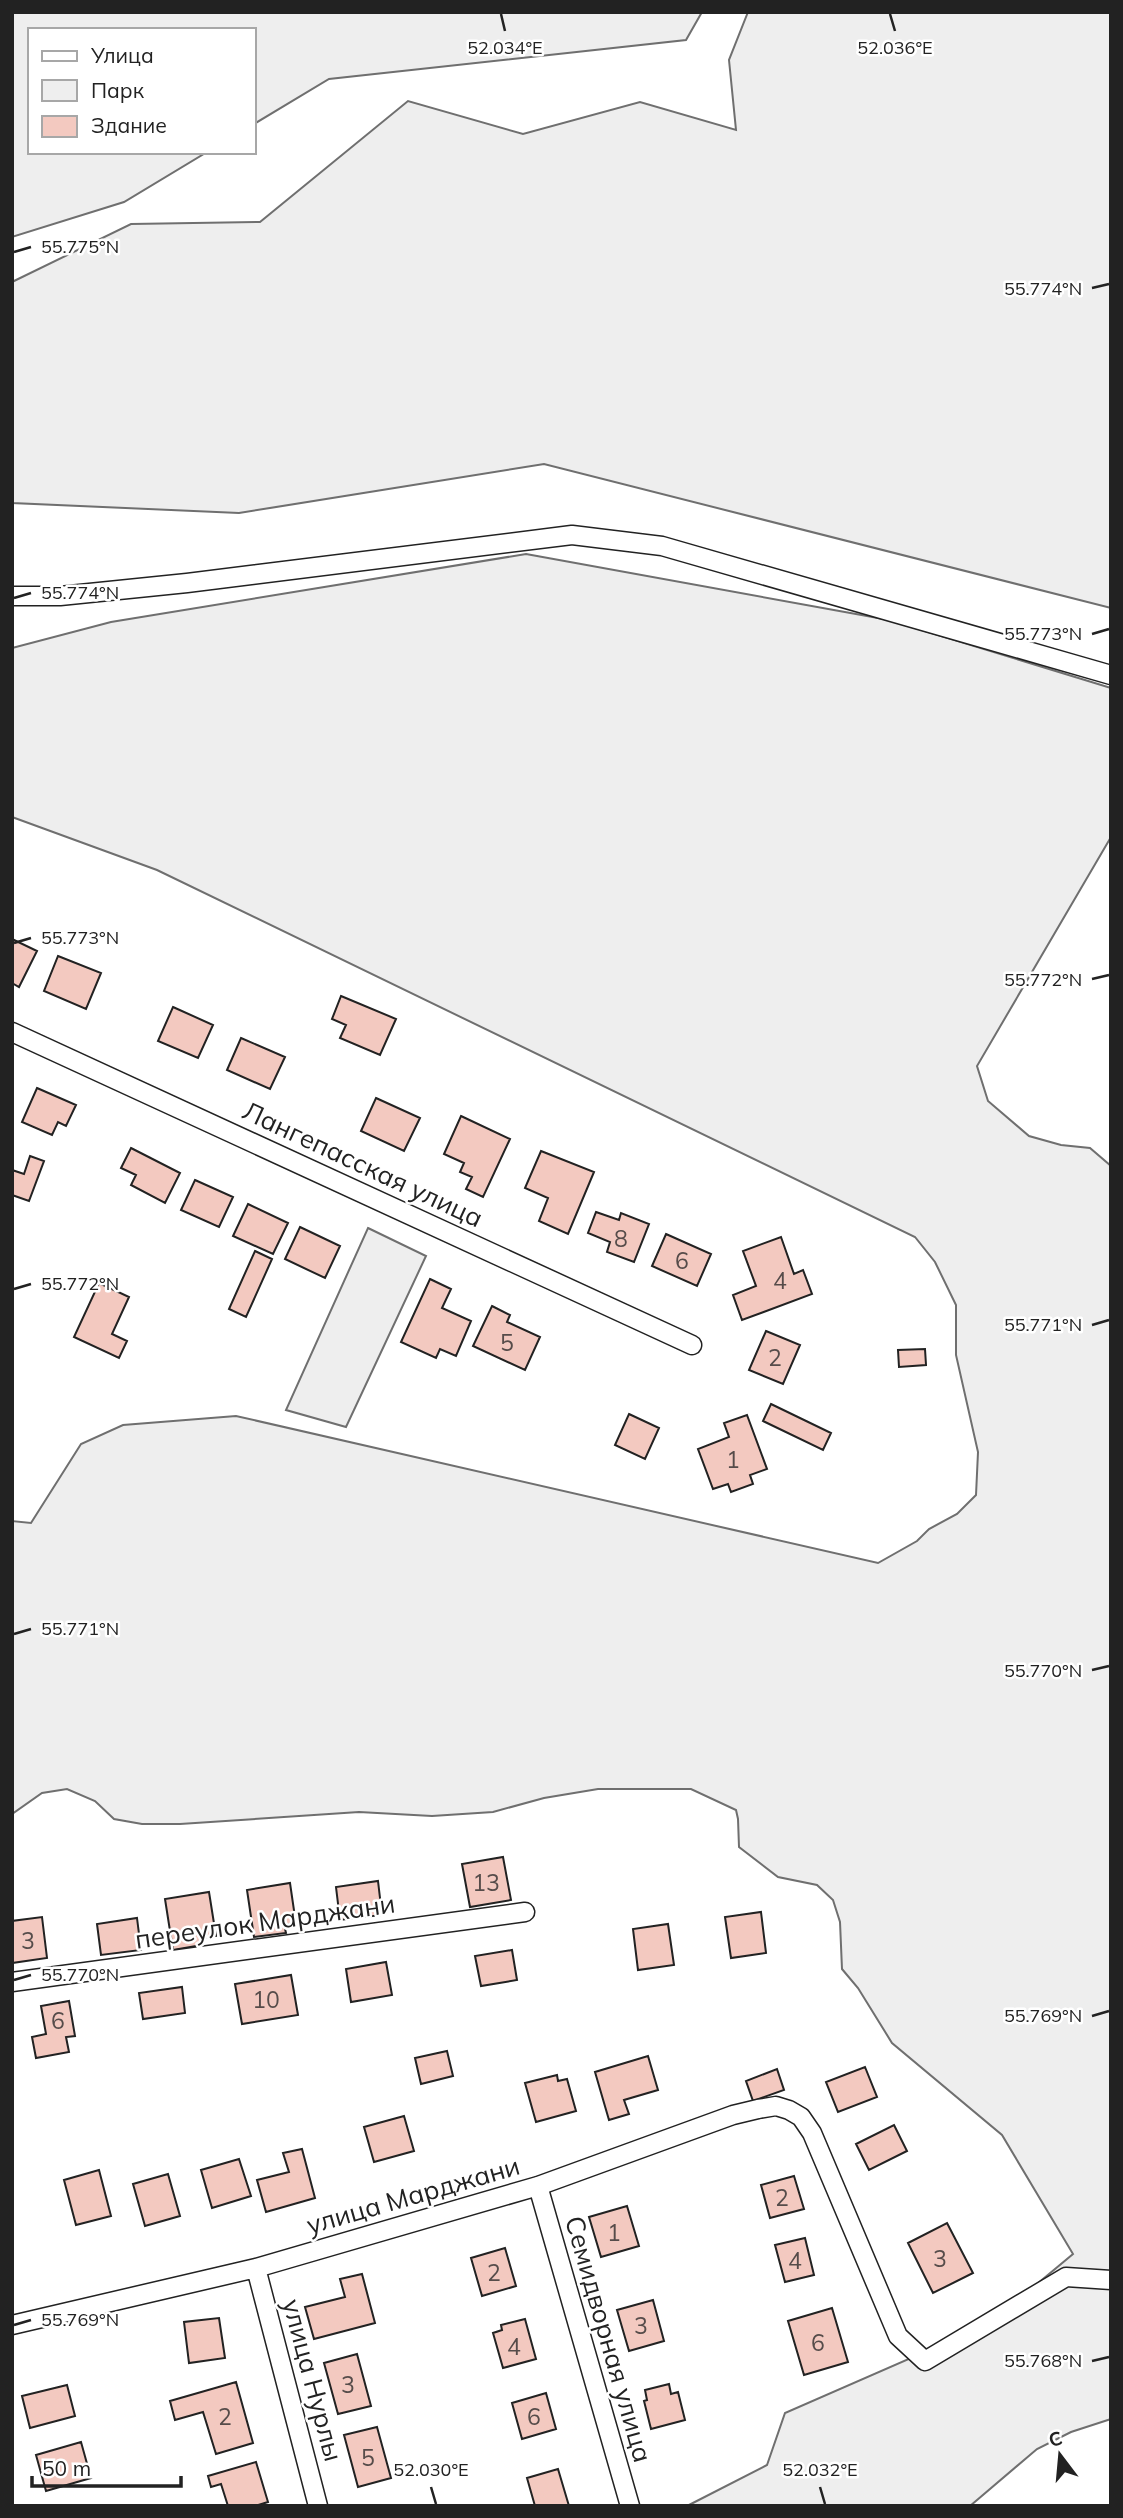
<svg xmlns="http://www.w3.org/2000/svg" width="1123" height="2518" font-family="Mulish,sans-serif">
	<style>
		.green { fill: #eee; stroke: #6f6f6f; stroke-width: 2 }
		.building { fill: #f3c9c0; stroke: #222; stroke-width: 2 }
		.lines { fill: none; stroke-linecap: round; stroke-linejoin: round }
		.minor-casing { stroke: #222; stroke-width: 21 }
		.minor { stroke: #fff; stroke-width: 18 }
		.ticks { fill: none; stroke: #222; stroke-width: 2.5 }
		.labels { text-anchor: middle; dominant-baseline: central; stroke-width: 5; stroke-linejoin: round; paint-order: stroke }
		.number-label { font-size: 23px; fill: #564c4a }
		.street-label { font-size: 26px; fill: #222; stroke: #fff }
		.ticks-label { font-size: 18px; text-anchor: middle; fill: #222; stroke: #fff; stroke-width: 5; stroke-linejoin: round; paint-order: stroke }
	</style>
	<rect width="100%" height="100%" fill="#fff"/>
	<!-- green -->
	<path class="green" d="M 12,12 L 702,12 L 686,40 L 329,79 L 254,124 L 254,30 L 30,30 L 30,152 L 207,152 L 124,202 L 12,237 Z
		M 748,12 L 1111,12 L 1111,608 L 544,464 L 239,513 L 12,503 L 12,282 L 131,224 L 260,222 L 408,101 L 523,134 L 640,102 L 736,130 L 729,60 Z
		M 526,554 L 889,620 L 1111,688 L 1111,837 L 977,1066 L 988,1101 L 1029,1136 L 1061,1145 L 1090,1148 L 1111,1166 L 1111,2419 L 1071,2432 L 1037,2449 L 970,2506 L 687,2506 L 767,2465 L 785,2413 L 989,2324 L 1073,2254 L 1002,2135 L 892,2043 L 858,1988 L 842,1969 L 840,1922 L 833,1900 L 817,1885 L 778,1877 L 739,1847 L 738,1819 L 736,1810 L 691,1789 L 598,1789 L 544,1798 L 493,1812 L 432,1816 L 359,1812 L 180,1824 L 142,1824 L 114,1819 L 95,1801 L 67,1789 L 42,1793 L 12,1814 L 12,1521 L 31,1523 L 81,1444 L 123,1425 L 236,1416 L 878,1563 L 917,1541 L 929,1529 L 957,1514 L 976,1495 L 978,1452 L 956,1355 L 956,1305 L 935,1262 L 915,1237 L 157,870 L 12,817 L 12,648 L 111,622 Z
		M 368,1228 L 426,1256 L 346,1427 L 286,1410 Z"/>
	<!-- building -->
	<path class="building" d="M 12,939 L 37,951 L 19,987 L 12,983 Z
		M 58,956 L 101,973 L 86,1009 L 44,991 Z
		M 341,996 L 396,1019 L 380,1055 L 340,1038 L 346,1025 L 332,1019 Z
		M 173,1007 L 213,1025 L 198,1058 L 158,1041 Z
		M 241,1038 L 285,1057 L 270,1089 L 227,1070 Z
		M 37,1088 L 76,1105 L 66,1126 L 58,1122 L 52,1135 L 22,1122 Z
		M 376,1098 L 420,1118 L 404,1151 L 361,1131 Z
		M 461,1116 L 510,1139 L 483,1197 L 466,1189 L 472,1177 L 460,1172 L 464,1163 L 444,1154 Z
		M 131,1148 L 180,1173 L 165,1203 L 131,1185 L 136,1175 L 121,1168 Z
		M 541,1151 L 594,1172 L 568,1234 L 539,1221 L 548,1198 L 525,1188 Z
		M 30,1156 L 44,1161 L 29,1201 L 12,1195 L 12,1170 L 24,1174 Z
		M 195,1180 L 233,1197 L 219,1227 L 181,1210 Z
		M 248,1204 L 288,1223 L 273,1254 L 233,1236 Z
		M 596,1212 L 619,1220 L 621,1213 L 649,1224 L 634,1262 L 607,1252 L 610,1242 L 588,1233 Z
		M 300,1227 L 340,1246 L 325,1278 L 285,1259 Z
		M 666,1234 L 711,1254 L 697,1286 L 652,1266 Z
		M 781,1237 L 794,1274 L 803,1270 L 812,1294 L 742,1320 L 733,1295 L 756,1286 L 743,1251 Z
		M 255,1251 L 272,1259 L 246,1317 L 229,1309 Z
		M 430,1279 L 451,1289 L 442,1308 L 471,1321 L 456,1356 L 440,1349 L 436,1358 L 401,1342 Z
		M 99,1283 L 129,1297 L 112,1334 L 127,1341 L 119,1358 L 74,1337 Z
		M 492,1306 L 510,1315 L 507,1322 L 540,1337 L 525,1370 L 473,1346 Z
		M 766,1331 L 800,1345 L 783,1384 L 749,1370 Z
		M 925,1349 L 926,1365 L 899,1367 L 898,1350 Z
		M 771,1404 L 831,1433 L 823,1450 L 763,1421 Z
		M 629,1414 L 659,1428 L 645,1459 L 615,1445 Z
		M 747,1415 L 767,1469 L 750,1475 L 753,1484 L 731,1492 L 728,1484 L 713,1489 L 698,1449 L 729,1437 L 724,1423 Z
		M 503,1857 L 511,1900 L 470,1907 L 462,1864 Z
		M 378,1881 L 382,1915 L 340,1920 L 336,1887 Z
		M 290,1883 L 296,1924 L 284,1925 L 286,1933 L 254,1937 L 247,1890 Z
		M 209,1892 L 216,1936 L 201,1938 L 202,1945 L 173,1950 L 165,1899 Z
		M 761,1912 L 766,1953 L 731,1958 L 725,1917 Z
		M 42,1917 L 47,1958 L 12,1963 L 12,1921 Z
		M 137,1918 L 141,1950 L 101,1955 L 97,1924 Z
		M 668,1924 L 674,1965 L 638,1970 L 633,1929 Z
		M 512,1950 L 517,1980 L 481,1986 L 475,1956 Z
		M 386,1962 L 392,1995 L 351,2002 L 346,1969 Z
		M 291,1975 L 298,2015 L 242,2024 L 235,1984 Z
		M 182,1987 L 185,2013 L 143,2019 L 139,1993 Z
		M 69,2001 L 75,2036 L 66,2037 L 69,2052 L 36,2058 L 32,2037 L 46,2034 L 41,2006 Z
		M 447,2051 L 453,2076 L 421,2084 L 415,2058 Z
		M 648,2056 L 658,2090 L 624,2100 L 629,2114 L 609,2120 L 595,2072 Z
		M 865,2067 L 877,2097 L 838,2112 L 826,2082 Z
		M 777,2069 L 784,2090 L 753,2101 L 746,2081 Z
		M 557,2075 L 558,2081 L 567,2079 L 576,2111 L 536,2122 L 525,2083 Z
		M 404,2116 L 414,2151 L 374,2162 L 364,2127 Z
		M 894,2125 L 907,2151 L 869,2170 L 856,2144 Z
		M 302,2149 L 315,2198 L 266,2212 L 257,2180 L 289,2172 L 283,2153 Z
		M 239,2159 L 251,2196 L 212,2208 L 201,2170 Z
		M 99,2170 L 111,2216 L 76,2225 L 64,2180 Z
		M 168,2174 L 180,2216 L 145,2226 L 133,2184 Z
		M 794,2176 L 804,2209 L 770,2218 L 761,2185 Z
		M 627,2206 L 639,2246 L 601,2257 L 589,2217 Z
		M 947,2223 L 973,2273 L 933,2293 L 908,2243 Z
		M 805,2238 L 814,2275 L 785,2282 L 775,2245 Z
		M 505,2248 L 516,2286 L 482,2296 L 471,2258 Z
		M 362,2274 L 375,2323 L 314,2339 L 305,2307 L 345,2297 L 340,2279 Z
		M 653,2300 L 664,2341 L 629,2351 L 617,2310 Z
		M 832,2308 L 848,2362 L 804,2375 L 788,2321 Z
		M 219,2318 L 225,2358 L 189,2363 L 184,2322 Z
		M 525,2319 L 536,2359 L 503,2368 L 493,2333 L 502,2330 L 501,2325 Z
		M 357,2354 L 371,2406 L 338,2414 L 324,2363 Z
		M 236,2382 L 253,2443 L 216,2454 L 203,2412 L 175,2420 L 170,2401 Z
		M 669,2384 L 671,2394 L 678,2392 L 685,2420 L 651,2429 L 644,2401 L 647,2400 L 645,2390 Z
		M 67,2385 L 75,2416 L 30,2428 L 22,2396 Z
		M 546,2393 L 556,2429 L 522,2439 L 512,2403 Z
		M 377,2427 L 391,2478 L 358,2487 L 344,2435 Z
		M 81,2442 L 91,2478 L 46,2491 L 36,2455 Z
		M 256,2462 L 268,2502 L 255,2506 L 228,2506 L 221,2484 L 211,2487 L 208,2476 Z
		M 558,2469 L 569,2506 L 535,2506 L 527,2478 Z"/>
	<g class="lines">
		<defs>
			<path id="minor" d="M 12,596 L 60,596 L 187,583 L 572,535 L 662,546 L 1111,675
				M 12,1032 L 692,1345
				M 12,1982 L 525,1912
				M 538,2186 L 630,2506
				M 256,2268 L 318,2506
				M 12,2325 L 256,2268 L 538,2186 L 733,2115 L 758,2109 L 776,2106 L 789,2110 L 801,2117 L 812,2133 L 898,2336 L 925,2361 L 1066,2277 L 1111,2280"/>
		</defs>
		<!-- minor casing -->
		<use href="#minor" class="minor-casing"/>
		<!-- minor -->
		<use href="#minor" class="minor"/>
	</g>
	<!-- ticks -->
	<path class="ticks" d="M 501,14 L 505,31M 890,14 L 895,31M 14,252 L 31,247M 1092,288 L 1109,284M 14,598 L 31,593M 1092,634 L 1109,629M 14,943 L 31,938M 1092,979 L 1109,975M 14,1289 L 31,1284M 1092,1325 L 1109,1320M 14,1634 L 31,1629M 1092,1670 L 1109,1666M 14,1980 L 31,1975M 1092,2016 L 1109,2011M 14,2325 L 31,2320M 1092,2361 L 1109,2357M 431,2487 L 436,2504M 820,2487 L 825,2504"/>
	<g class="labels">
		<!-- number labels -->
		<g class="number-label">
			<text x="621" y="1238">8</text>
			<text x="682" y="1260">6</text>
			<text x="780" y="1280">4</text>
			<text x="507" y="1342">5</text>
			<text x="775" y="1357">2</text>
			<text x="733" y="1459">1</text>
			<text x="486" y="1882">13</text>
			<text x="28" y="1940">3</text>
			<text x="266" y="1999">10</text>
			<text x="58" y="2020">6</text>
			<text x="782" y="2197">2</text>
			<text x="614" y="2232">1</text>
			<text x="940" y="2258">3</text>
			<text x="795" y="2260">4</text>
			<text x="494" y="2272">2</text>
			<text x="641" y="2325">3</text>
			<text x="818" y="2342">6</text>
			<text x="514" y="2346">4</text>
			<text x="348" y="2384">3</text>
			<text x="225" y="2416">2</text>
			<text x="534" y="2416">6</text>
			<text x="368" y="2457">5</text>
		</g>
		<!-- street labels -->
		<g class="street-label">
			<text transform="translate(363 1164) rotate(25)">Лангепасская улица</text>
			<text transform="translate(265 1921) rotate(-8)">переулок Марджани</text>
			<text transform="translate(413 2195) rotate(-16)">улица Марджани</text>
			<text transform="translate(609 2339) rotate(74)">Семидворная улица</text>
			<text transform="translate(313 2380) rotate(75)">улица Нурлы</text>
		</g>
	</g>
	<g class="ticks-label">
		<text x="505" y="54">52.034°E</text>
		<text x="895" y="54">52.036°E</text>
		<text x="80" y="253">55.775°N</text>
		<text x="1043" y="295">55.774°N</text>
		<text x="80" y="599">55.774°N</text>
		<text x="1043" y="640">55.773°N</text>
		<text x="80" y="944">55.773°N</text>
		<text x="1043" y="986">55.772°N</text>
		<text x="80" y="1290">55.772°N</text>
		<text x="1043" y="1331">55.771°N</text>
		<text x="80" y="1635">55.771°N</text>
		<text x="1043" y="1677">55.770°N</text>
		<text x="80" y="1981">55.770°N</text>
		<text x="1043" y="2022">55.769°N</text>
		<text x="80" y="2326">55.769°N</text>
		<text x="1043" y="2367">55.768°N</text>
		<text x="431" y="2476">52.030°E</text>
		<text x="820" y="2476">52.032°E</text>
	</g>
	<!-- border -->
	<rect width="1123" height="2518" fill="none" stroke="#222222" stroke-width="28"/>
	<!-- legend -->
	<rect x="28" y="28" width="228" height="126" fill="#ffffff" stroke="#a7a7a7" stroke-width="2"/>
	<rect x="42" y="51" width="35" height="10" fill="#ffffff" stroke="#a7a7a7" stroke-width="2"/>
	<text x="91" y="63" font-size="21" fill="#222222">Улица</text>
	<rect x="42" y="80" width="35" height="21" fill="#eeeeee" stroke="#a7a7a7" stroke-width="2"/>
	<text x="91" y="98" font-size="21" fill="#222222">Парк</text>
	<rect x="42" y="116" width="35" height="21" fill="#f3c9c0" stroke="#a7a7a7" stroke-width="2"/>
	<text x="91" y="133" font-size="21" fill="#222222">Здание</text>
	<!-- north arrow -->
	<g transform="translate(1060 2455) rotate(344)" stroke="#ffffff" stroke-width="5" paint-order="stroke">
	<path d="M0-5L12 26L0 18L-12 26Z" fill="#222222"/>
	<text y="-10" font-size="19" font-weight="bold" text-anchor="middle" fill="#222222">С</text>
	</g>
	<!-- scale -->
	<path d="M32 2476v10h149v-10" fill="none" stroke="#222222" stroke-width="3.5"/>
	<text x="42" y="2476" font-size="21" fill="#222222" stroke="#ffffff" stroke-width="5" paint-order="stroke">50 m</text>
</svg>
